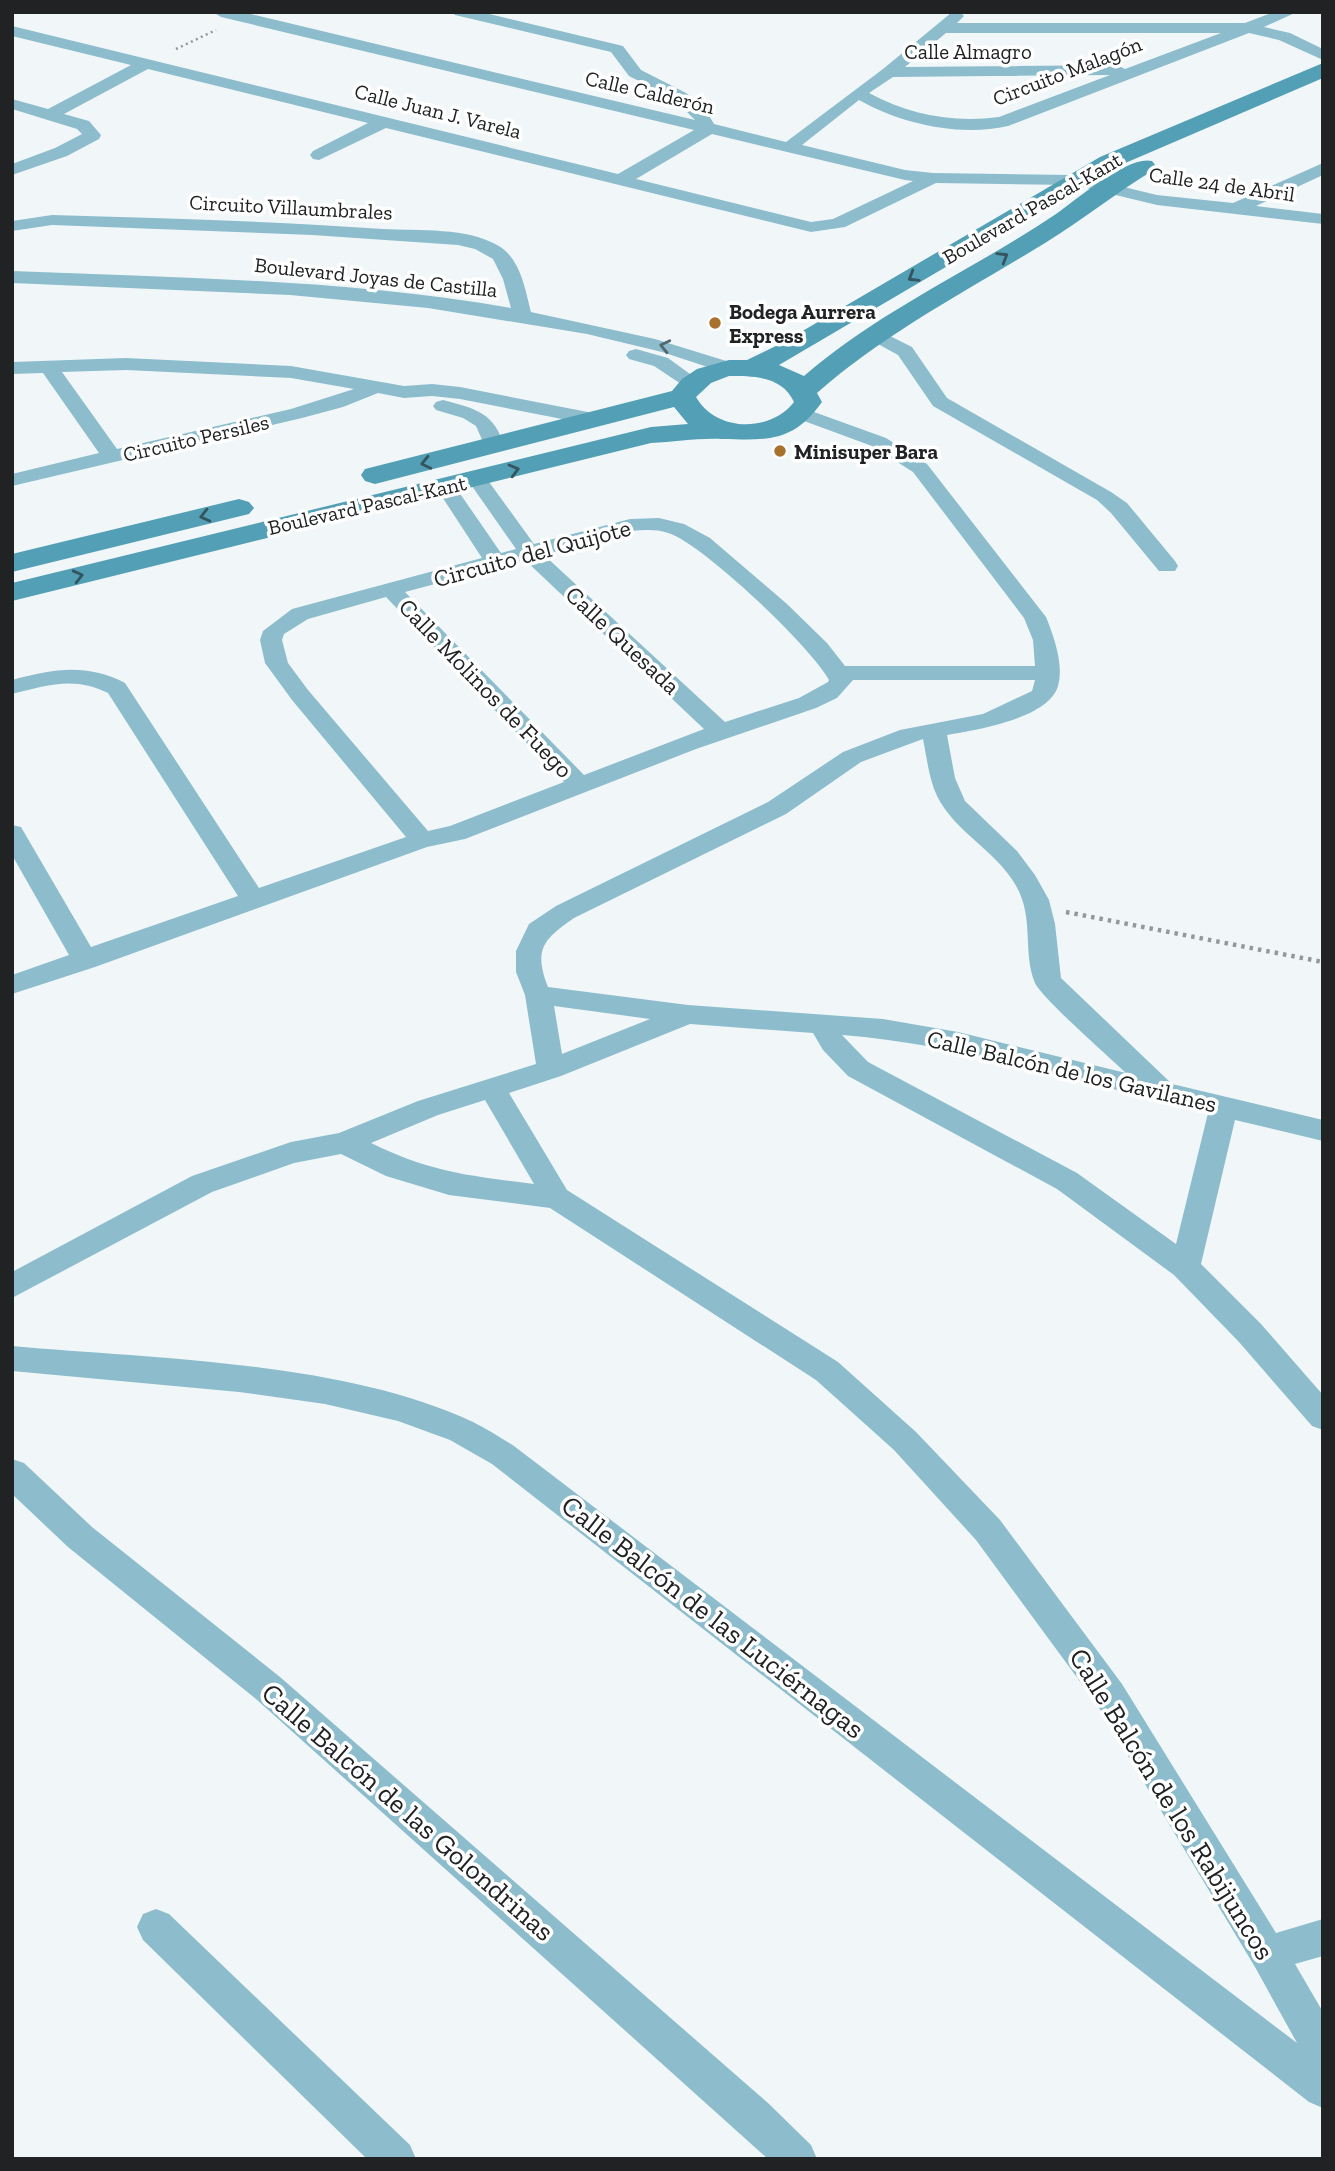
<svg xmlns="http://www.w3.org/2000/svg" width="1335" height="2171" font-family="'Zilla Slab',serif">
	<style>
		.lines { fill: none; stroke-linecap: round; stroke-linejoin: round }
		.path-far1 { stroke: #94989a; stroke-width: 2.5; stroke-dasharray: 2 3.5; stroke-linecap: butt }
		.path { stroke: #94989a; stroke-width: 4.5; stroke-dasharray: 3.5 5; stroke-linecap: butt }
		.street { fill: #8dbdcc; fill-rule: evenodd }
		.secondary { fill: #53a0b6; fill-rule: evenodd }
		.oneway { stroke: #34545e }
		.oneway2 { stroke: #51686f }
		.poi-dot { fill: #a8712d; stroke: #fff; stroke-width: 2.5 }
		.labels { text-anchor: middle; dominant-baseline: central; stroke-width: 7; stroke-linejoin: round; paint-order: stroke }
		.far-street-label { font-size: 21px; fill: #202223; stroke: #fff }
		.far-poi-label { font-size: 21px; font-weight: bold; fill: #202223; stroke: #fff; text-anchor: start }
		.street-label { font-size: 24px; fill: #202223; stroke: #fff }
		.near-street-label { font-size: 28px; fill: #202223; stroke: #fff }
	</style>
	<rect width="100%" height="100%" fill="#f1f7f9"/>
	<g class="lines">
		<!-- path-far1 -->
		<path class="path-far1" d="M 176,49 L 216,30"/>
		<!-- path -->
		<path class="path" d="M 1066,912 L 1323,962"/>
		<!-- street -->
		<path class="street" d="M 213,12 L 242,12 L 695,120 L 674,99 L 629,76 L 611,52 L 455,15 L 452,12 L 481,12 L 623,46 L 641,70 L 686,93 L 704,107 L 714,124 L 786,142 L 883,69 L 951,13 L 961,13 L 964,16 L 957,23 L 1245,23 L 1274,12 L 1297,12 L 1264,27 L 1290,33 L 1323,49 L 1323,60 L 1279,40 L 1249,33 L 1008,126 C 960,137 901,124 859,100 L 802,145 L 905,170 L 933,173 L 1074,175 L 1157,195 L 1233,203 L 1323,163 L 1323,175 L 1256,206 L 1323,214 L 1323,224 L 1157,205 L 1074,185 L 936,183 L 845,227 L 811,232 L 386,128 L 319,160 L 313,159 L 310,155 L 313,151 L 368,123 L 148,69 L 64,114 L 89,121 L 101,135 L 99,139 L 67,156 L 12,175 L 12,164 L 55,148 L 82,134 L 77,129 L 12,109 L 12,99 L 48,109 L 131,65 L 12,36 L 12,26 L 618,174 L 694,130 L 221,17 ZM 946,33 L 1221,33 L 1125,69 L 1117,65 L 905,67 ZM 1110,75 L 999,117 C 954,123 909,115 869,93 L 893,77 ZM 712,134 L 905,180 L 913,181 L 833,219 L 811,222 L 636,179 Z
			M 52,215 C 162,218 273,221 383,229 C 420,231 467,227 499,246 C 521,260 525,289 531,312 L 655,339 L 736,364 L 739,368 L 729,374 L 662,352 L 587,334 L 428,308 L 290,295 L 12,283 L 12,271 C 178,278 347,279 511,308 L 503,279 L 493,259 L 475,249 L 458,245 L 312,235 L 52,225 L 12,231 L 12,221 Z
			M 876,329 L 912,347 L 947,398 L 1111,492 L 1127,503 L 1175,561 L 1178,566 L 1175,571 L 1159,571 L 1111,513 L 1097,500 L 933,406 L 898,355 L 869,339 L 866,335 L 869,331 Z
			M 636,349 L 668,358 L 701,382 L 698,386 L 684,386 L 654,366 L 629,359 L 626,355 L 629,351 Z
			M 126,358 L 291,366 L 404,386 L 432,384 L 460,387 L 598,414 L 605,416 L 608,420 L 605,424 L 598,426 L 460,399 L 432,396 L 404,398 L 378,393 L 343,407 L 302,418 L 12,486 L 12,474 L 99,453 L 43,373 L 12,374 L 12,362 ZM 126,370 L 291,378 L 354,389 L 291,409 L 117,449 L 62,372 Z
			M 443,400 C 474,408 496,413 504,447 L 501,451 L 487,451 L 476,426 L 463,418 L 436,410 L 433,406 L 436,402 Z
			M 803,408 L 886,438 L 927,464 L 1046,617 C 1054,637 1064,664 1058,686 C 1048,719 976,730 947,735 L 955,778 L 965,801 L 1017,851 L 1035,875 L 1049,900 L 1055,924 L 1061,978 L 1172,1084 L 1323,1120 L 1323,1141 L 1235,1120 L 1201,1264 L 1261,1324 L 1323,1395 L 1323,1430 L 1312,1426 L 1239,1342 L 1174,1275 L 1057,1189 L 848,1076 L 823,1050 L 813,1033 L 690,1024 L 561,1076 L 509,1093 L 567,1190 L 838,1362 L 916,1432 L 1000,1520 L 1122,1684 L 1276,1933 L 1323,1919 L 1323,1956 L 1295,1964 L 1323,2012 L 1323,2108 L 1309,2102 L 492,1464 L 450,1440 L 398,1421 L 325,1404 L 239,1392 L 12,1371 L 12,1346 C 155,1359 343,1361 473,1422 C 487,1429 501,1438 514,1446 L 1297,2043 L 1255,1967 L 1098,1706 L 976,1540 L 894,1450 L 816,1380 L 550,1208 L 449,1195 L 386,1176 L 341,1154 L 294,1163 L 212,1192 L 12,1298 L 12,1272 L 192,1176 L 291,1142 L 339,1133 L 418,1101 L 536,1064 L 525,995 L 516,972 L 516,951 L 529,924 L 556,906 L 768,802 L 843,752 L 900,730 L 983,714 L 1032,691 L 1035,680 L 853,680 L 837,698 L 816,708 L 696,749 L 465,839 L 427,847 L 95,967 L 12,994 L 12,975 L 69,955 L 12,855 L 12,825 L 21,827 L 91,947 L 238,896 L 108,693 C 75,676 47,685 12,694 L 12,680 C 53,669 86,663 125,683 L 259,888 L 406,837 L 292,700 L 265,663 L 260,640 L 263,631 L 292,609 L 482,558 L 435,486 L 438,482 L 452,482 L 501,553 L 516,549 L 467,479 L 470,475 L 484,475 L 534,544 L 630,519 L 659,518 L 684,524 L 710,538 L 787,604 L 827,643 L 845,666 L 1035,666 L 1033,640 L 1024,618 L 913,472 L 872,446 L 796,418 L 793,414 L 796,410 ZM 631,531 C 643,530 656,529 668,533 C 702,543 812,648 829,680 L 828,682 L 799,698 L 725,722 L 544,555 ZM 525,560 L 704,729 L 584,775 L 405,592 ZM 386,597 L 564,782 L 450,826 L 428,831 L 308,690 L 288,663 L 282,640 L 284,634 L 308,619 ZM 923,739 C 927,759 929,779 937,796 C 955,832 995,850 1015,884 C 1035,917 1022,951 1035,983 C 1042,998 1109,1057 1126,1073 L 958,1032 L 883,1019 L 688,1005 L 548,987 C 533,949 544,939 574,918 L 786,814 L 861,762 ZM 554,1006 L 650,1019 L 562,1054 ZM 842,1035 C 966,1045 1088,1084 1208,1113 L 1176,1244 L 1077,1173 L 868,1062 ZM 485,1100 L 534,1184 C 470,1176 430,1172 371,1143 L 438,1115 Z
			M 12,1459 L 24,1463 L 92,1527 L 280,1677 L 768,2103 L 811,2145 L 817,2159 L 768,2159 L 256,1699 L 68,1547 L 12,1494 Z
			M 156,1909 L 169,1914 L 410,2145 L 416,2159 L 367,2159 L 143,1940 L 137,1927 L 143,1914 Z"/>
		<!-- secondary -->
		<path class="secondary" d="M 1323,63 L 1323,78 L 1116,167 L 779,365 L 804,376 C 880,310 973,270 1056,214 C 1077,199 1128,155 1152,161 L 1156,166 L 1152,171 C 1116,193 1082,220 1045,243 C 967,291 887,332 817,393 L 822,402 C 793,443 767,440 722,439 C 698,438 674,442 651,443 L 12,601 L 12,583 L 651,427 L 688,424 L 674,407 L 375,484 L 365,481 L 361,475 L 365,469 L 672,391 L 682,379 L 697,369 L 729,360 L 747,360 L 782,343 L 1100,157 ZM 729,376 C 754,376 782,376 794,402 C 770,433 716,432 696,397 L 711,383 Z
			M 239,499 L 249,502 L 254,508 L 249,514 L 12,572 L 12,554 Z"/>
	</g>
	<!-- one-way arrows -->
	<defs><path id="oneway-chevron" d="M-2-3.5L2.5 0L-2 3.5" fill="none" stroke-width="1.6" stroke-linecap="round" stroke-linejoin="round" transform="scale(1.75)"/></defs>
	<g class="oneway">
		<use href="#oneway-chevron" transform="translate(1003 257) rotate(-31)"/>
		<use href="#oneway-chevron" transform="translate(913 277) rotate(149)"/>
		<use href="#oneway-chevron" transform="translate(426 463) rotate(167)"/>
		<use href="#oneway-chevron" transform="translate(514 470) rotate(-15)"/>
		<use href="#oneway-chevron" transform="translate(205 516) rotate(166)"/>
		<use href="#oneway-chevron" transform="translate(78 576) rotate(-14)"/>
	</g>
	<use class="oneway2" href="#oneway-chevron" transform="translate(665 346) rotate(-167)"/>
	<!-- markers -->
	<g class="poi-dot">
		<circle cx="715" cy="323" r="7"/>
		<circle cx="780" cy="451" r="7"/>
	</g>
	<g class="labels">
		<!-- far-street labels -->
		<g class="far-street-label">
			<text x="968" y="51">Calle Almagro</text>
			<text transform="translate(1067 71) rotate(-21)">Circuito Malagón</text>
			<text transform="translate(650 92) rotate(13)">Calle Calderón</text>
			<text transform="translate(438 111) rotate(14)">Calle Juan J. Varela</text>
			<text transform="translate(1222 184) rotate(8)">Calle 24 de Abril</text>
			<text transform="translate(291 207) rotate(3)">Circuito Villaumbrales</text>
			<text transform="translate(1032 208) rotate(-30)">Boulevard Pascal-Kant</text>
			<text transform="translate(376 277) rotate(6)">Boulevard Joyas de Castilla</text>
			<text transform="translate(196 438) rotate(-13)">Circuito Persiles</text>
			<text transform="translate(367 505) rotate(-13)">Boulevard Pascal-Kant</text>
		</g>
		<!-- far-poi labels -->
		<g class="far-poi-label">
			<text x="729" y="311">Bodega Aurrera<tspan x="729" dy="24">Express</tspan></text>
			<text x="794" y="451">Minisuper Bara</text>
		</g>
		<!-- street labels -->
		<g class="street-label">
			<text transform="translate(532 553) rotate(-15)">Circuito del Quijote</text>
			<text transform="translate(623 640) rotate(43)">Calle Quesada</text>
			<text transform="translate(486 688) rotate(46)">Calle Molinos de Fuego</text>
			<text transform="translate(1072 1071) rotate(13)">Calle Balcón de los Gavilanes</text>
		</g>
		<!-- near-street labels -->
		<g class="near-street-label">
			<text transform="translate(713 1617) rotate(38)">Calle Balcón de las Luciérnagas</text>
			<text transform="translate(1172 1804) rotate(58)">Calle Balcón de los Rabijuncos</text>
			<text transform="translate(408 1812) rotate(41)">Calle Balcón de las Golondrinas</text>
		</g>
	</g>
	<!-- border -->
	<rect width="1335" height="2171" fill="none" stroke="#202223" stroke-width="28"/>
</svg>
